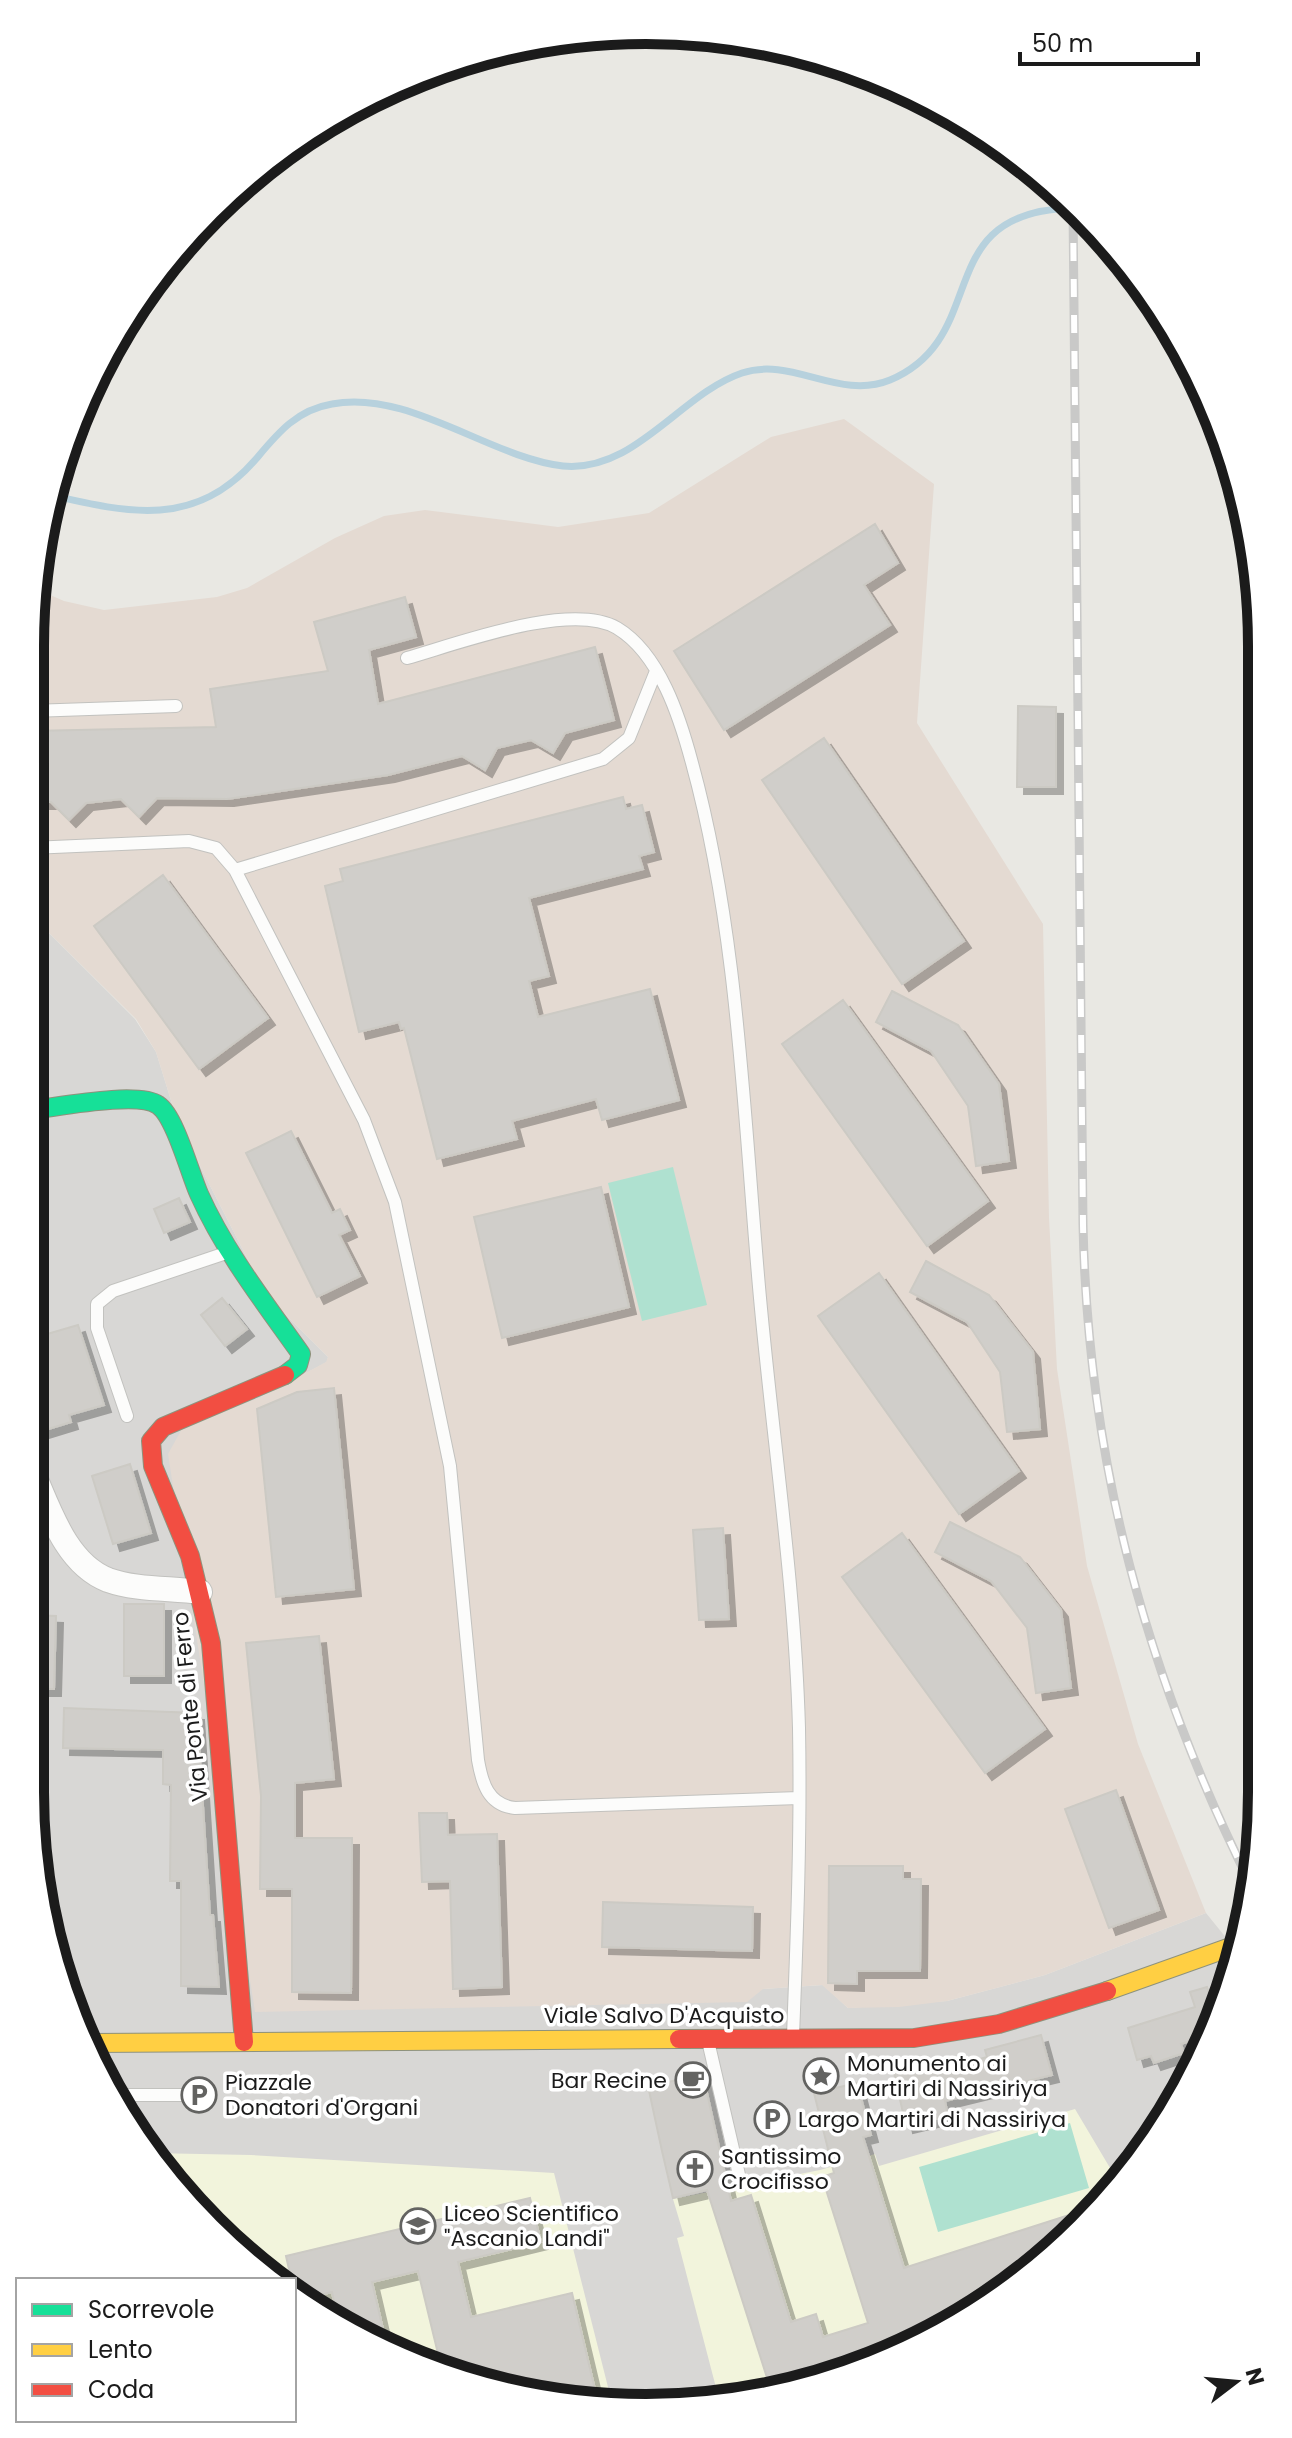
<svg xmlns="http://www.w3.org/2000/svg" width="1292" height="2438" font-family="Poppins,sans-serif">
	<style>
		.residential { fill: #d8d7d5 }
		.education { fill: #f2f4dc }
		.military { fill: #e4dad2 }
		.pitch { fill: #afe1d0 }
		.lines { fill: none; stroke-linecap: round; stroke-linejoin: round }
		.stream { stroke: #b7d1dd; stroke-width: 7 }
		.building { fill: #d0ceca; stroke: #cccac4; stroke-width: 2; filter: url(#shadow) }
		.lane-casing { stroke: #c2c2bf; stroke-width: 14 }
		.street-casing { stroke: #c2c2bf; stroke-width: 26 }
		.fast-casing { stroke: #8e927c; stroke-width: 20 }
		.slow-casing { stroke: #8e927c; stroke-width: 20 }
		.jam-casing { stroke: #8e927c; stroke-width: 20 }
		.lane { stroke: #fcfcfb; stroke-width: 12 }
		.street { stroke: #fcfcfb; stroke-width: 24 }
		.fast { stroke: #16e098; stroke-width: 18 }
		.slow { stroke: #ffcf43; stroke-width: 18 }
		.jam { stroke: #f24e42; stroke-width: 18 }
		.rail-casing { stroke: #c9c9c8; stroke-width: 9 }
		.rail { stroke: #fff; stroke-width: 6; stroke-dasharray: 18; stroke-linecap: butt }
		.labels { text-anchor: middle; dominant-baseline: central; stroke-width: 7; stroke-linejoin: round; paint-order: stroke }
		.street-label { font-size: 22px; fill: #1b1b1b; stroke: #fff }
		.poi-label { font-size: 22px; fill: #1b1b1b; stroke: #fff; text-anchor: start }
		.rim { fill: none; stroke: #1b1b1b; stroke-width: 10 }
	</style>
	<defs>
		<filter id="shadow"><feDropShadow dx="7" dy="7" stdDeviation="0" flood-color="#0004"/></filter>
	</defs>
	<rect width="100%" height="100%" fill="#e9e8e3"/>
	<!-- residential -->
	<path class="residential" d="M 31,915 L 135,1019 L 156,1052 L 178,1123 L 266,1295 L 328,1357 L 327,1362 L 261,1397 L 763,1989 L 823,1985 L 848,2008 L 947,2001 L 1045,1975 L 1206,1913 L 1240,1955 L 1180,2100 L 1052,2255 L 882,2361 L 687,2407 L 487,2387 L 304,2304 L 294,2295 L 294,2280 L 278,2280 L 158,2167 L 63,1990 L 30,1792 Z"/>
	<!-- education -->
	<path class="education" d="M 1075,2109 L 1116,2178 L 1052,2255 L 882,2361 L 719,2399 L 677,2238 L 684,2236 L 673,2199 L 820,2170 L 875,2154 L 879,2166 Z
		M 150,2153 L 251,2155 L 554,2173 L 611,2399 L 487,2387 L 304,2304 L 294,2295 L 294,2280 L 278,2280 L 158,2167 Z"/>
	<!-- military -->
	<path class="military" d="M 844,419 L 934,484 L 917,723 L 1043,924 L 1049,1218 L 1057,1369 L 1087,1566 L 1138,1744 L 1206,1913 L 1045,1975 L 947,2001 L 899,2007 L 848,2008 L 822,1985 L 763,1989 L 747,2002 L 255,2012 L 168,1454 L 183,1427 L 261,1397 L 326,1362 L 328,1357 L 266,1295 L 178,1123 L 156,1052 L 136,1019 L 31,915 L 34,588 L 64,601 L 104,610 L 217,597 L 247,588 L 335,538 L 384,516 L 425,510 L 558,527 L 649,513 L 771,437 Z"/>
	<!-- pitch -->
	<path class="pitch" d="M 673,1167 L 707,1305 L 642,1321 L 608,1183 Z
		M 1070,2123 L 1089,2188 L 938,2232 L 919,2167 Z"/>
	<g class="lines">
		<!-- stream -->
		<path class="stream" d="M 50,495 C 128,513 196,529 256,459 C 277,434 296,410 332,404 C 408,389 491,458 563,466 C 635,473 680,394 742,373 C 792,356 839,401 890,380 C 994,336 927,211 1074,208"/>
	</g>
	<!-- building -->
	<path class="building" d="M 875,524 L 898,563 L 864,585 L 890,625 L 724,730 L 674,651 Z
		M 405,597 L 416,637 L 369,650 L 378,704 L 595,647 L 614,720 L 565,733 L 553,753 L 531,740 L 497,748 L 485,770 L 462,756 L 388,775 L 227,799 L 157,798 L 139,817 L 121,799 L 86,803 L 69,820 L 51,802 L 31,802 L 31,731 L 216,727 L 210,689 L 328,671 L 314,622 Z
		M 1018,706 L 1056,707 L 1056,787 L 1017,787 Z
		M 824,738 L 964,941 L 902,984 L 762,780 Z
		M 623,797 L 626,809 L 642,805 L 654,852 L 639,856 L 643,869 L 529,898 L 549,976 L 529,981 L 538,1017 L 650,989 L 679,1100 L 602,1120 L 596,1099 L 512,1121 L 517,1139 L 437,1159 L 404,1028 L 401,1029 L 399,1022 L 359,1032 L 325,886 L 343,881 L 340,869 Z
		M 163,875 L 268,1018 L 199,1069 L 94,926 Z
		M 892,991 L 958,1025 L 999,1084 L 1009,1161 L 976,1166 L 968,1106 L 931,1051 L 876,1022 Z
		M 843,1000 L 988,1201 L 927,1246 L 782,1044 Z
		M 291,1131 L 332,1213 L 340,1209 L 350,1230 L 339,1235 L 360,1276 L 317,1297 L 246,1153 Z
		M 601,1187 L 629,1307 L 502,1338 L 474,1217 Z
		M 179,1198 L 190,1222 L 164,1233 L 154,1209 Z
		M 926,1261 L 989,1295 L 1033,1352 L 1040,1429 L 1007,1432 L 1000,1372 L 967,1322 L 910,1292 Z
		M 879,1273 L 1019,1471 L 959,1514 L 818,1316 Z
		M 222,1298 L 247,1329 L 225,1346 L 201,1315 Z
		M 78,1325 L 104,1405 L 69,1415 L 71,1422 L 42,1431 L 30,1394 L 30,1339 Z
		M 334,1388 L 354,1589 L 276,1597 L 257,1409 L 297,1392 Z
		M 130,1464 L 151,1533 L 113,1544 L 92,1476 Z
		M 950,1522 L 1020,1557 L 1061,1610 L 1071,1688 L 1036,1693 L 1027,1628 L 991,1581 L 935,1552 Z
		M 723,1528 L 729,1619 L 699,1620 L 693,1530 Z
		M 902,1533 L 1045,1729 L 985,1773 L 842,1577 Z
		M 124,1604 L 164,1604 L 164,1676 L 124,1676 Z
		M 30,1615 L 56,1616 L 54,1689 L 30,1689 Z
		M 319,1636 L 334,1779 L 295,1783 L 295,1838 L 352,1838 L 351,1993 L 292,1992 L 292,1889 L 260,1889 L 261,1796 L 246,1643 Z
		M 64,1708 L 197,1713 L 210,1915 L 213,1915 L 219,1987 L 181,1986 L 181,1881 L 170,1881 L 171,1785 L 163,1784 L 163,1750 L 63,1748 Z
		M 1116,1790 L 1159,1910 L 1109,1928 L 1065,1809 Z
		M 419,1813 L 447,1813 L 448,1835 L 497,1834 L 502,1987 L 453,1989 L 450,1881 L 422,1882 Z
		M 829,1866 L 903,1866 L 903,1879 L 921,1879 L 920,1971 L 857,1971 L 857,1984 L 828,1983 Z
		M 603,1902 L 753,1907 L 752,1951 L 602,1947 Z
		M 1207,1987 L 1210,1997 L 1224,1993 L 1206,2036 L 1181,2044 L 1184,2053 L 1154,2063 L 1151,2056 L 1137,2060 L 1128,2028 L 1195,2007 L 1190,1992 Z
		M 1041,2035 L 1052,2075 L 945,2101 L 948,2116 L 906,2126 L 894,2073 L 935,2063 L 937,2071 L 987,2057 L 985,2050 Z
		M 703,2075 L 731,2201 L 751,2195 L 791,2322 L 816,2314 L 823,2337 L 868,2323 L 822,2177 L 834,2173 L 814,2093 L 857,2083 L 871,2135 L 863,2137 L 904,2268 L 1091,2208 L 1052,2255 L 882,2361 L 770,2387 L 707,2190 L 673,2198 L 662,2151 L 648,2086 Z
		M 530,2198 L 541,2242 L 458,2262 L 471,2317 L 572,2293 L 597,2398 L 487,2387 L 441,2366 L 418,2271 L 372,2282 L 386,2342 L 338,2320 L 332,2292 L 299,2300 L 295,2296 L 286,2256 Z"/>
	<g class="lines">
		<defs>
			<path id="lane" d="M 407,658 C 457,644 570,601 617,628 C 660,654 680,718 692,763 C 739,934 744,1123 760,1298 C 773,1441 795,1585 799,1728 C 801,1831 797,1933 793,2036
				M 31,711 L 176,706
				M 31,848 L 189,841 L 216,848 L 235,870 L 603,759 L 629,738 L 656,671
				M 235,870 L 364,1120 L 395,1202 L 450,1466 L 478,1760 C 482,1783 488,1805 515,1808 L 799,1798
				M 31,1068 L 44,1105
				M 127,1416 L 97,1328 L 97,1304 L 113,1291 L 226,1253
				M 708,2041 L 740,2179
				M 119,2095 L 199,2095"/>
			<path id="street" d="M 30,1466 C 48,1505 64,1563 108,1580 C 136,1590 171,1588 200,1592"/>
			<path id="fast" d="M 31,1110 C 58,1107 138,1091 158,1105 C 175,1116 190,1174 199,1194 C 225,1252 264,1302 301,1354 L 298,1365 L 285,1375"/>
			<path id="slow" d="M 1107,1991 L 1242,1943
				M 91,2043 L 679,2039"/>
			<path id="jam" d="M 679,2039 L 914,2038 L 999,2024 L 1107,1991
				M 244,2042 L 211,1643 L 190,1556 L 153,1466 L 151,1441 L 163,1427 L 285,1375"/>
		</defs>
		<!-- lane casing -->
		<use href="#lane" class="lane-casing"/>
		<!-- street casing -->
		<use href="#street" class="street-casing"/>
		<!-- fast casing -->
		<use href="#fast" class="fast-casing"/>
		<!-- slow casing -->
		<use href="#slow" class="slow-casing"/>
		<!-- jam casing -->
		<use href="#jam" class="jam-casing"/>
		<!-- lane -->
		<use href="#lane" class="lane"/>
		<!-- street -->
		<use href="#street" class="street"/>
		<!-- fast -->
		<use href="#fast" class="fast"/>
		<!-- slow -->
		<use href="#slow" class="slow"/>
		<!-- jam -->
		<use href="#jam" class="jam"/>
		<defs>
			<path id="rail" d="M 1073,207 L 1083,1225 C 1088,1462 1146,1675 1252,1887"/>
		</defs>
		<!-- rail casing -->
		<use href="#rail" class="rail-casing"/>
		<!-- rail -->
		<use href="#rail" class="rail"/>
	</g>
	<!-- icons -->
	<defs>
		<symbol id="sight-ring" viewBox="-11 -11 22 22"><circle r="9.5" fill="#fff" stroke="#636361" stroke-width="1.5"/><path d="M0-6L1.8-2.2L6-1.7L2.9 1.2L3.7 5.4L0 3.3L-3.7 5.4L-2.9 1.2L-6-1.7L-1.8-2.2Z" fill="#636361"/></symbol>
		<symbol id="cafe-ring" viewBox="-11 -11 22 22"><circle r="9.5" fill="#fff" stroke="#636361" stroke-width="1.5"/><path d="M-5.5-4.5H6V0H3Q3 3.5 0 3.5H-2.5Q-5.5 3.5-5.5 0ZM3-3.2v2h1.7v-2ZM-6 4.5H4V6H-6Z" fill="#636361"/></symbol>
		<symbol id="parking-ring" viewBox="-11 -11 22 22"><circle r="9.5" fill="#fff" stroke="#636361" stroke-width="1.5"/><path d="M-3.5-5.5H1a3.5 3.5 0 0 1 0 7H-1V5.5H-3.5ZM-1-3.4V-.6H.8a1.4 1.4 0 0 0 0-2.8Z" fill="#636361"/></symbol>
		<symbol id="church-ring" viewBox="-11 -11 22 22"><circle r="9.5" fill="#fff" stroke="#636361" stroke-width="1.5"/><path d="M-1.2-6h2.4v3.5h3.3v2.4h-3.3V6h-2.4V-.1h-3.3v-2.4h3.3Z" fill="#636361"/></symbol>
		<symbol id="school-ring" viewBox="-11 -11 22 22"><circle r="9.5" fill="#fff" stroke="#636361" stroke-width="1.5"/><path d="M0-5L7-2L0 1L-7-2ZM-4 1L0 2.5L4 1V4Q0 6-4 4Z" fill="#636361"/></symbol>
	</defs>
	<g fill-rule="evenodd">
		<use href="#sight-ring" x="801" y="2056" width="40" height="40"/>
		<use href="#cafe-ring" x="673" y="2060" width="40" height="40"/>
		<use href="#parking-ring" x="179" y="2075" width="40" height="40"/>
		<use href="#parking-ring" x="752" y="2099" width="40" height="40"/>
		<use href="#church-ring" x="675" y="2149" width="40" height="40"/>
		<use href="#school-ring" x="398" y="2206" width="40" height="40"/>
	</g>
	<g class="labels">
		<!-- street labels -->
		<g class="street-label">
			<text transform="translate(190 1707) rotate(-96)">Via Ponte di Ferro</text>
			<text x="664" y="2015">Viale Salvo D'Acquisto</text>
		</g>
		<!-- poi labels -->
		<g class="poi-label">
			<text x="847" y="2063">Monumento ai<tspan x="847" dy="25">Martiri di Nassiriya</tspan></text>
			<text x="667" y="2080" text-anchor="end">Bar Recine</text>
			<text x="225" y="2082">Piazzale<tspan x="225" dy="25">Donatori d'Organi</tspan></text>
			<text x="798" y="2119">Largo Martiri di Nassiriya</text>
			<text x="721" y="2156">Santissimo<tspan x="721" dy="25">Crocifisso</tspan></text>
			<text x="444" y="2213">Liceo Scientifico<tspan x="444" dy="25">"Ascanio Landi"</tspan></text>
		</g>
	</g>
	<!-- crop -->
	<path d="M0 0H1292V2438H0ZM646 44H646A602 602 0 0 1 1248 646V1792A602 602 0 0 1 646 2394H646A602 602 0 0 1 44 1792V646A602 602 0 0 1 646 44Z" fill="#fff" fill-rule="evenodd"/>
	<path class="rim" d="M646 44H646A602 602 0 0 1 1248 646V1792A602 602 0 0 1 646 2394H646A602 602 0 0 1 44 1792V646A602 602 0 0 1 646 44Z"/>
	<!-- legend -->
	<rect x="16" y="2278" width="280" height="144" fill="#ffffff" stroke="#a4a4a4" stroke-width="2"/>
	<rect x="32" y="2304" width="40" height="12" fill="#16e098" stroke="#a4a4a4" stroke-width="2"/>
	<text x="88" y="2318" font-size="24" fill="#1b1b1b">Scorrevole</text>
	<rect x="32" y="2344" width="40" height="12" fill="#ffcf43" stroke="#a4a4a4" stroke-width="2"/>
	<text x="88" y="2358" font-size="24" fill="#1b1b1b">Lento</text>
	<rect x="32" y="2384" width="40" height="12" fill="#f24e42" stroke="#a4a4a4" stroke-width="2"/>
	<text x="88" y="2398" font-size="24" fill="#1b1b1b">Coda</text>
	<!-- north arrow -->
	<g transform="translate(1236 2382) rotate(74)" stroke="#ffffff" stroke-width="6" paint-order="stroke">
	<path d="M0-6L14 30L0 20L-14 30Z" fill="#1b1b1b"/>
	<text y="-12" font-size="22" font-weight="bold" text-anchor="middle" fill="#1b1b1b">N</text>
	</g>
	<!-- scale -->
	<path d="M1020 52v12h178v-12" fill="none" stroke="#1b1b1b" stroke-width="4"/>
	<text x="1032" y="52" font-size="24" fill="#1b1b1b" stroke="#ffffff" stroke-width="6" paint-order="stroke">50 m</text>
</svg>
